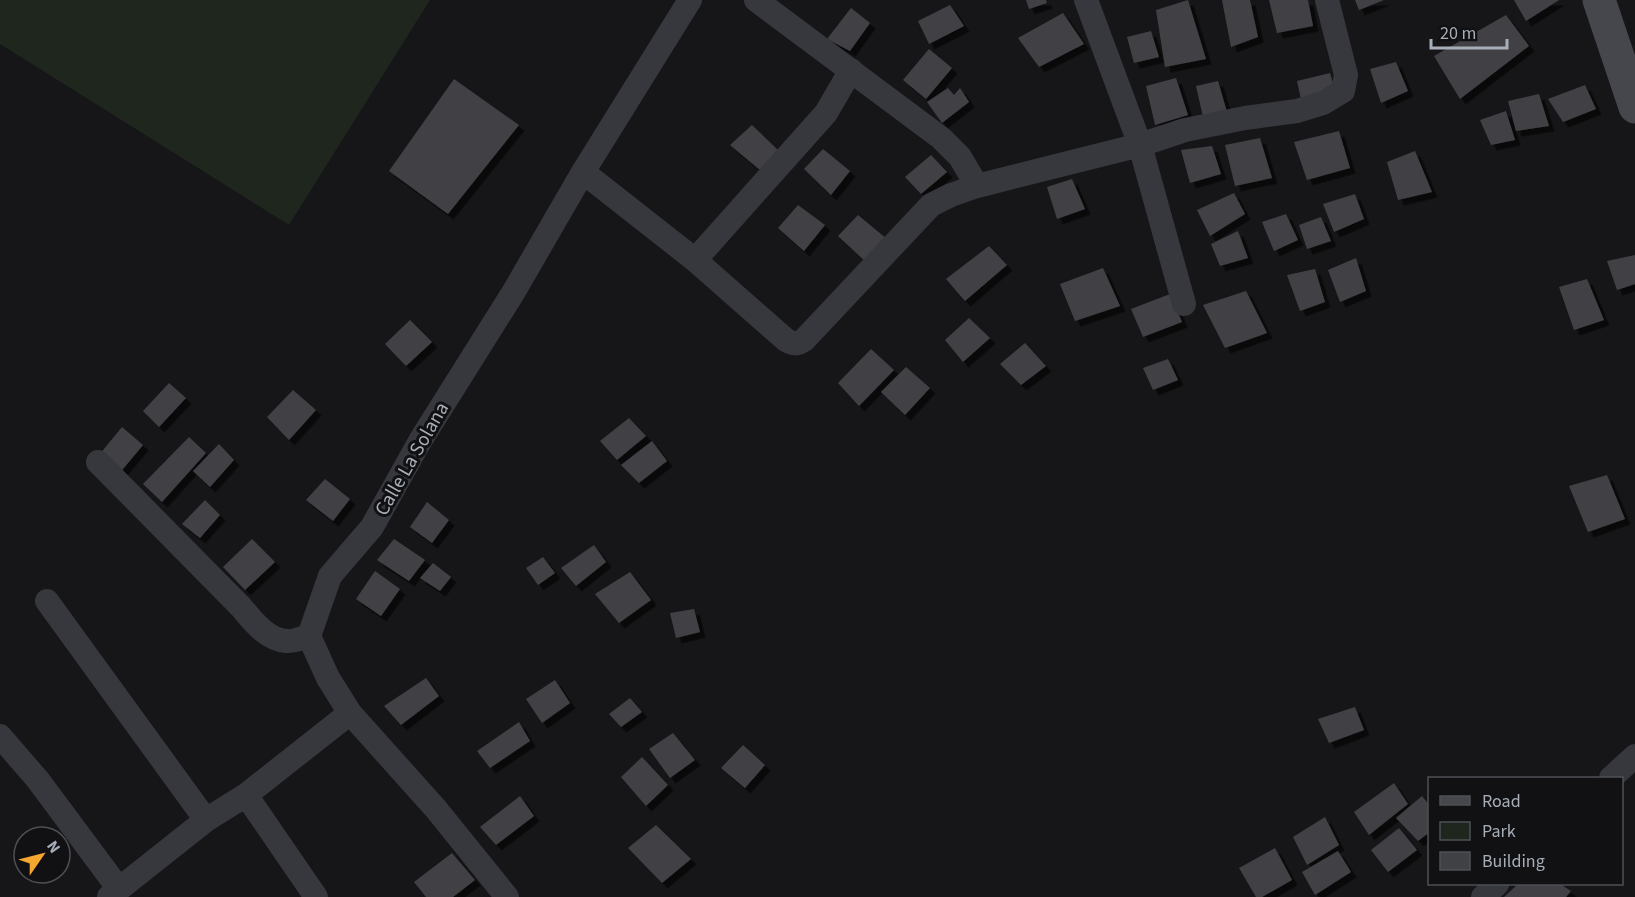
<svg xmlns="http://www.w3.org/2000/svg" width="1635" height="897" font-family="'Source Sans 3',sans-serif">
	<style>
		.green { fill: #1e261e }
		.building { fill: #404145; filter: url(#shadow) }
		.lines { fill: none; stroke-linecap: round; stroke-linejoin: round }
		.minor { stroke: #37383d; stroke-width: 24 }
		.secondary { stroke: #45474d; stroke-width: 33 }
		.labels { text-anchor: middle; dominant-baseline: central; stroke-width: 6; stroke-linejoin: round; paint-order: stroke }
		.street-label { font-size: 20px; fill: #a7aeb8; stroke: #111113 }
	</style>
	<defs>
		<filter id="shadow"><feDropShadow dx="5.5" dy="5.5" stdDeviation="0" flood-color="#0009"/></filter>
	</defs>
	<rect width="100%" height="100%" fill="#161618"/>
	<!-- green -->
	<path class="green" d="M 0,0 L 430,0 L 289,225 L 0,44 Z"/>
	<!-- building -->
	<path class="building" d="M 1026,0 L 1046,0 L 1047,3 L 1029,9 Z
		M 1188,0 L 1206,59 L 1165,67 L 1156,10 Z
		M 1222,0 L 1250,0 L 1258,37 L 1231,47 Z
		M 1269,0 L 1308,0 L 1313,26 L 1277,33 Z
		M 1355,0 L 1384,0 L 1359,10 Z
		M 1514,0 L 1559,0 L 1526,21 Z
		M 950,5 L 964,26 L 929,44 L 918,21 Z
		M 851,8 L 870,23 L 850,51 L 827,39 Z
		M 1063,13 L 1084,44 L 1039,67 L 1018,38 Z
		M 1506,15 L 1529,46 L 1460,99 L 1434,56 Z
		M 1151,31 L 1159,57 L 1134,63 L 1127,37 Z
		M 929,49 L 952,68 L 926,99 L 903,80 Z
		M 1396,62 L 1408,91 L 1381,103 L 1370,69 Z
		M 1330,73 L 1336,94 L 1302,104 L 1297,81 Z
		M 1176,78 L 1188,115 L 1155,125 L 1146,86 Z
		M 454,79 L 519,125 L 448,214 L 389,171 Z
		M 1218,81 L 1227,112 L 1203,117 L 1196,86 Z
		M 1585,85 L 1596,109 L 1563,122 L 1548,99 Z
		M 948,88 L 954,95 L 960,88 L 969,102 L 942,123 L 927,102 Z
		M 1539,94 L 1549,126 L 1516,131 L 1508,101 Z
		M 1506,111 L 1515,140 L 1491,145 L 1480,120 Z
		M 752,125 L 779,151 L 760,170 L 730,145 Z
		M 1339,131 L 1350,168 L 1307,180 L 1294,142 Z
		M 1260,138 L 1272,178 L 1235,186 L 1225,145 Z
		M 1212,146 L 1221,174 L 1190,183 L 1181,150 Z
		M 823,149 L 850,171 L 831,195 L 804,169 Z
		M 1415,151 L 1432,192 L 1398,200 L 1387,162 Z
		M 931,155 L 947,172 L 921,194 L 905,177 Z
		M 1072,179 L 1085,209 L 1057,219 L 1047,187 Z
		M 1234,193 L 1245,214 L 1210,236 L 1197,210 Z
		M 1355,194 L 1364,219 L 1334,232 L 1323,204 Z
		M 798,205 L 825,225 L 804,251 L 778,228 Z
		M 1286,214 L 1298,240 L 1274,251 L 1262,222 Z
		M 858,215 L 887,239 L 866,262 L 838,236 Z
		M 1321,217 L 1331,241 L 1307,249 L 1299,225 Z
		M 1238,231 L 1248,258 L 1220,266 L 1211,244 Z
		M 989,246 L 1007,265 L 965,301 L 946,279 Z
		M 1635,255 L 1635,284 L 1617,290 L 1607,261 Z
		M 1356,258 L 1366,291 L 1340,302 L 1328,270 Z
		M 1103,268 L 1120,306 L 1075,321 L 1060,284 Z
		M 1315,269 L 1325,302 L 1300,311 L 1287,275 Z
		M 1587,279 L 1604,320 L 1574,330 L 1559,287 Z
		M 1246,291 L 1267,333 L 1225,348 L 1203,305 Z
		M 1170,294 L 1182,322 L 1143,337 L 1131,309 Z
		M 969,318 L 990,338 L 963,362 L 945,340 Z
		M 410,320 L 432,342 L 406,366 L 385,344 Z
		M 1025,343 L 1046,366 L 1021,385 L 1000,364 Z
		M 871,349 L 894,370 L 859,406 L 838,383 Z
		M 1168,359 L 1178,380 L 1153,390 L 1143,368 Z
		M 906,367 L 930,388 L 905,415 L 881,392 Z
		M 169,383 L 186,398 L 159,427 L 143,411 Z
		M 293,390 L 316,410 L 289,440 L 267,417 Z
		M 629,418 L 646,436 L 617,460 L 600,441 Z
		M 122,427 L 143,445 L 118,475 L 99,455 Z
		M 189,437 L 206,453 L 162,502 L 143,484 Z
		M 652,441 L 667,461 L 639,483 L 621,465 Z
		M 219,444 L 234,460 L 210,487 L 193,471 Z
		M 1607,475 L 1625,519 L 1588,532 L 1569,486 Z
		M 325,479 L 350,499 L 333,521 L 306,500 Z
		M 205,500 L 220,515 L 200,538 L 182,524 Z
		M 427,502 L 449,520 L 432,543 L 410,527 Z
		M 252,539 L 275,562 L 245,590 L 223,567 Z
		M 394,539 L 425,560 L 409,581 L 377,560 Z
		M 594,545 L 606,562 L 576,586 L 561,568 Z
		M 543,557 L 555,573 L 538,585 L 526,568 Z
		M 433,563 L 451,577 L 440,591 L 420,578 Z
		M 375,571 L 400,589 L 381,616 L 356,599 Z
		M 630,572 L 651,600 L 619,623 L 595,594 Z
		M 694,609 L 700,632 L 676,638 L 670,613 Z
		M 426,678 L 439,696 L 401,725 L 384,706 Z
		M 555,680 L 570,703 L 542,723 L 526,699 Z
		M 630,698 L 642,712 L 621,727 L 609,714 Z
		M 1355,707 L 1364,730 L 1329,743 L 1318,719 Z
		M 519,722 L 530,741 L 490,768 L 477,751 Z
		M 673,733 L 695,760 L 670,778 L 649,749 Z
		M 743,745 L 765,765 L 745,788 L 721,768 Z
		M 642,757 L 668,785 L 646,806 L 621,777 Z
		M 1394,783 L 1408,804 L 1369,835 L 1354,812 Z
		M 520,796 L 534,816 L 496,845 L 480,827 Z
		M 1422,796 L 1430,806 L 1430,832 L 1418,841 L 1396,818 Z
		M 1325,817 L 1339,845 L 1307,865 L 1293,837 Z
		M 656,825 L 691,859 L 662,883 L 628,848 Z
		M 1399,828 L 1417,850 L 1388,872 L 1371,850 Z
		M 1275,848 L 1292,880 L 1262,897 L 1256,897 L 1239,868 Z
		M 1338,851 L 1351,872 L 1315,895 L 1302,872 Z
		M 452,853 L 475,880 L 453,897 L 426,897 L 414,882 Z
		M 1518,884 L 1560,884 L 1571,891 L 1566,897 L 1504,897 Z"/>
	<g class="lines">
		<!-- minor -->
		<path class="minor" d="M 756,0 L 941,138 L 960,157 L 977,186
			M 1086,0 L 1140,145 L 1184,304
			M 583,172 L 695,260 L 786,340 C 793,344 797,345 804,340 L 931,205 L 951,195 L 977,186 L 1140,145 L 1185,130 L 1245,118 L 1297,111 L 1323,103 L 1343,91 L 1346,75 L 1327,0
			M 695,260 L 826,113 L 851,70
			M 98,462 L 241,607 C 253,621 266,639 286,641 C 293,642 302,638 309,636
			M 47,601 L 206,820
			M 0,736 L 38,780 L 119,889
			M 1611,778 L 1635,756
			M 246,795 L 316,897
			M 109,897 L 206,820 L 246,795 L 350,713
			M 507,897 L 436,809 L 350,713 L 328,678 L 309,636 L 330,576 L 372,527 L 420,441 L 513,293 L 583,172 L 690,0
			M 1483,897 L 1497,884"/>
		<!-- secondary -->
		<path class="secondary" d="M 1599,0 L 1635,107"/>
	</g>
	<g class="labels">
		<!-- street labels -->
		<g class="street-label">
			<text transform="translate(412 459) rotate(-60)">Calle La Solana</text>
		</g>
	</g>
	<!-- legend -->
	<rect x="1428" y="777" width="195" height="108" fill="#111113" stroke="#4d5055" stroke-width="1.5"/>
	<rect x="1440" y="796" width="30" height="9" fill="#45474d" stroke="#4d5055" stroke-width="1.5"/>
	<text x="1482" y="807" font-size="18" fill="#a7aeb8">Road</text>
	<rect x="1440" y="822" width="30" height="18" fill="#1e261e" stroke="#4d5055" stroke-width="1.5"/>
	<text x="1482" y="837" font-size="18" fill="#a7aeb8">Park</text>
	<rect x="1440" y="852" width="30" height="18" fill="#404145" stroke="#4d5055" stroke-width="1.5"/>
	<text x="1482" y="867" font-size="18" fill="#a7aeb8">Building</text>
	<!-- north arrow -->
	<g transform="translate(42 855) rotate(55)"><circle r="28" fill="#111113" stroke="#4d5055" stroke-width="1.5"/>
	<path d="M0-4.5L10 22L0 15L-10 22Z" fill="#f6a730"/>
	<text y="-9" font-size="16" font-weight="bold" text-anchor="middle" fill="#a7aeb8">N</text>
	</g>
	<!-- scale -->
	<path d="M1431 39v9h76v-9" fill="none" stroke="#a7aeb8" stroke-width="3"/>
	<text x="1440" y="39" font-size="18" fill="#a7aeb8" stroke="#111113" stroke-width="4.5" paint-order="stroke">20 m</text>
</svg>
